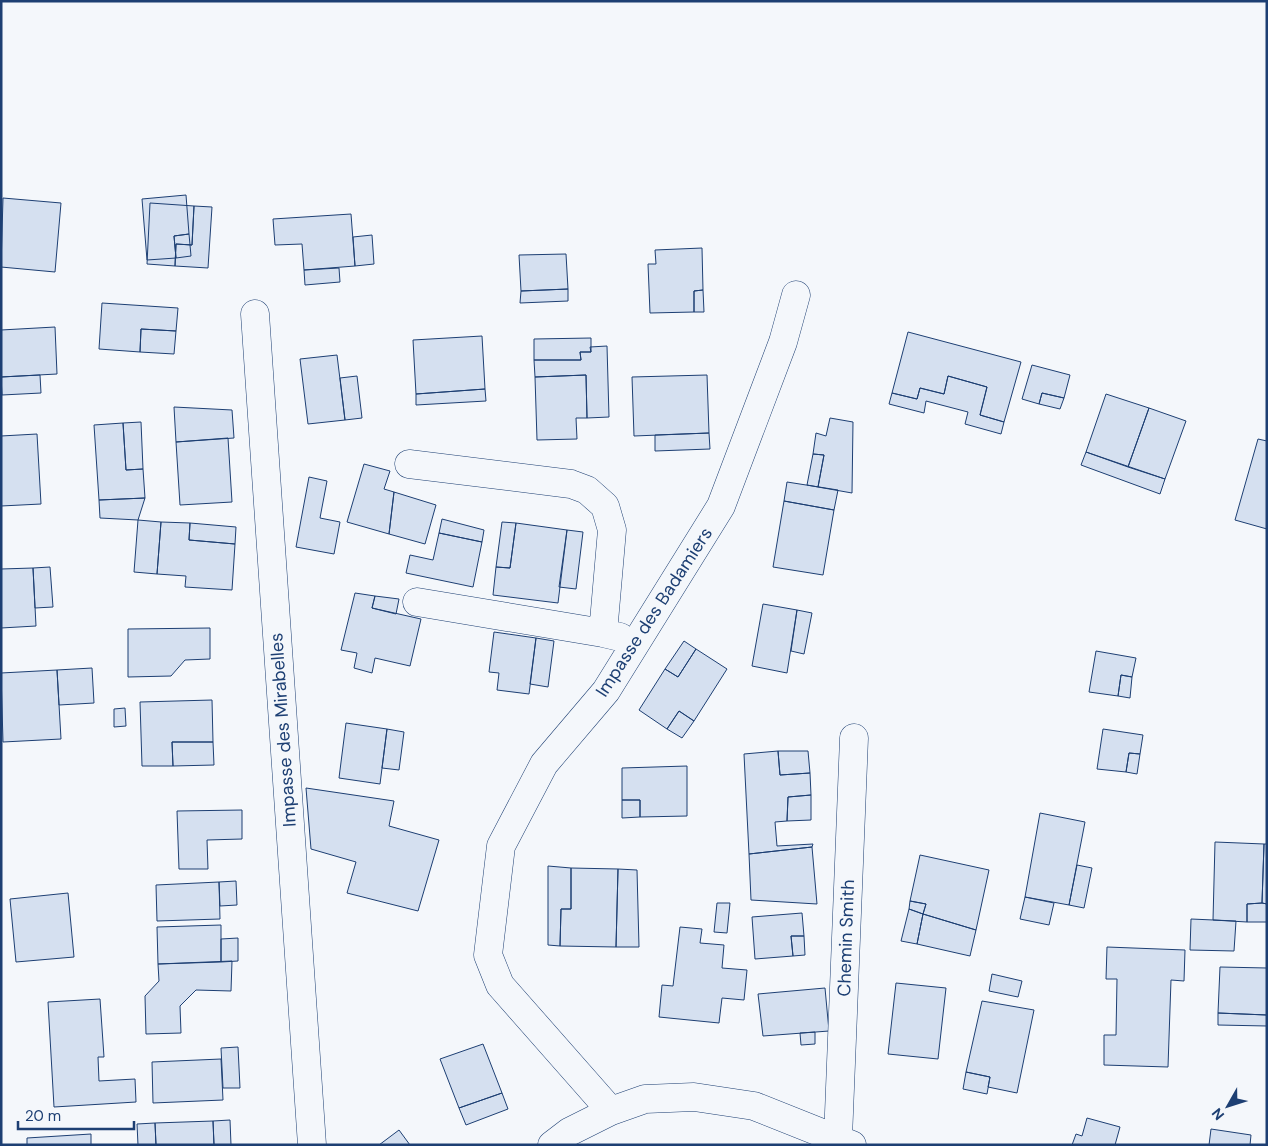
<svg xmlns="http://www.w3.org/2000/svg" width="1268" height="1146" font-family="'DM Sans',sans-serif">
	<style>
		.building { fill: #d5e0f0; stroke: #1d3f73 }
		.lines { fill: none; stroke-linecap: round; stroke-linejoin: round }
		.minor-casing { stroke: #1d3f73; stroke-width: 29 }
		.minor { stroke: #f4f7fb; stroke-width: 28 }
		.labels { text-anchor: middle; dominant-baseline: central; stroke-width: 4; stroke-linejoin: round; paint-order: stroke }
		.street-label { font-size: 18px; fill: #1d3f73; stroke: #f4f7fb }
	</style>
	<rect width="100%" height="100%" fill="#f4f7fb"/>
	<!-- building -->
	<path class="building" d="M 186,195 L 189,234 L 174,236 L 176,258 L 147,260 L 142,199 Z
		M 3,198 L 61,203 L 55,272 L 1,267 Z
		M 150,203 L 194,206 L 192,245 L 176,244 L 175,266 L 147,264 Z
		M 194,206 L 212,207 L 208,268 L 175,266 L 176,244 L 192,245 Z
		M 351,214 L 355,266 L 304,270 L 302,244 L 275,245 L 273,219 Z
		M 189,234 L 191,256 L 176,258 L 174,236 Z
		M 372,235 L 374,264 L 355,266 L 353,237 Z
		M 702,248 L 703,290 L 694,291 L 694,312 L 650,313 L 648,264 L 656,264 L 655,250 Z
		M 566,254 L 568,289 L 521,291 L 519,255 Z
		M 339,268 L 340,282 L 305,285 L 304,270 Z
		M 568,289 L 568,301 L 520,303 L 521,291 Z
		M 703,290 L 704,312 L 694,312 L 694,291 Z
		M 102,303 L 178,308 L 176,331 L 141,329 L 140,352 L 99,349 Z
		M 55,327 L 57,374 L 1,377 L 1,330 Z
		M 141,329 L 176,331 L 174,354 L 140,352 Z
		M 908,332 L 1021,362 L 1004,422 L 980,415 L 987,387 L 948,376 L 944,394 L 920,388 L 917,399 L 892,393 Z
		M 482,336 L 485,389 L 416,394 L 413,340 Z
		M 591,338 L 591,352 L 580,352 L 581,360 L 534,360 L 534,339 Z
		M 607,346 L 609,417 L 587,418 L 586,375 L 535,377 L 534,360 L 581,360 L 580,352 L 591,352 L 590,347 Z
		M 337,355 L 345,420 L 308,424 L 300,359 Z
		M 1032,365 L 1070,375 L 1064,398 L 1042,393 L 1039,404 L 1022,399 Z
		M 40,375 L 41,393 L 2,395 L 1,377 Z
		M 586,375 L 587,418 L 576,418 L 577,439 L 537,440 L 535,377 Z
		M 707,375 L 709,433 L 634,436 L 632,377 Z
		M 357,376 L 362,418 L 345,420 L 340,378 Z
		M 948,376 L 987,387 L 980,415 L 1004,422 L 1001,434 L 965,424 L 968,412 L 926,401 L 924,413 L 889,404 L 892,393 L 917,399 L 920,388 L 944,394 Z
		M 485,389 L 486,401 L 416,405 L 416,394 Z
		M 1042,393 L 1064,398 L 1060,409 L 1039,404 Z
		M 1106,394 L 1149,408 L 1128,467 L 1086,452 Z
		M 174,407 L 232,410 L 234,438 L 176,442 Z
		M 1149,408 L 1186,421 L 1165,479 L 1128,467 Z
		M 830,418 L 853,422 L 852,493 L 818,487 L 824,455 L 813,454 L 816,433 L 826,436 Z
		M 141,422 L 143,469 L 126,470 L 123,423 Z
		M 123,423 L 126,470 L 143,469 L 145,498 L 99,500 L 94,425 Z
		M 709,433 L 710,449 L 655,451 L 655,435 Z
		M 37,434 L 41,504 L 1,506 L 1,436 Z
		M 228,438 L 232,502 L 180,505 L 176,442 Z
		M 1258,439 L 1267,441 L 1267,529 L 1235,520 Z
		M 1086,452 L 1165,479 L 1160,494 L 1081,465 Z
		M 813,454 L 824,455 L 818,487 L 807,485 Z
		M 364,464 L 390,471 L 384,489 L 394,492 L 389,534 L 347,522 Z
		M 309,477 L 327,481 L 320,518 L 340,522 L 334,554 L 296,547 Z
		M 787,482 L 838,490 L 834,510 L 784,501 Z
		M 394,492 L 436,505 L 425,544 L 389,534 Z
		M 145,498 L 138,520 L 100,518 L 99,500 Z
		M 784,501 L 834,510 L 823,575 L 773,567 Z
		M 442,519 L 484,530 L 482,542 L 439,533 Z
		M 138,520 L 161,522 L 157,574 L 134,572 Z
		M 161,522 L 190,523 L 189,540 L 235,544 L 232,590 L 185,587 L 186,576 L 157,574 Z
		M 502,522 L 516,523 L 510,568 L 496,567 Z
		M 190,523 L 236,527 L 235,544 L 189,540 Z
		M 516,523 L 567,530 L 558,603 L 493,595 L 496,567 L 510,568 Z
		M 567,530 L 583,532 L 576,589 L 559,587 Z
		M 439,533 L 482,542 L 473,587 L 406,573 L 410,555 L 433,560 Z
		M 50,567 L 53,607 L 35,608 L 33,568 Z
		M 33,568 L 36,626 L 1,628 L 1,569 Z
		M 355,593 L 375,596 L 372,608 L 421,619 L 410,666 L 375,658 L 372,673 L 354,668 L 357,653 L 341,650 Z
		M 375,596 L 399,599 L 396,614 L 372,608 Z
		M 763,604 L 797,610 L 787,673 L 752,666 Z
		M 797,610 L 812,613 L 804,654 L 791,651 Z
		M 210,628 L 210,659 L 185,660 L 171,676 L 128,677 L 128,629 Z
		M 494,632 L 536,638 L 529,694 L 497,690 L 499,673 L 489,672 Z
		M 536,638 L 554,641 L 548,687 L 530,684 Z
		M 684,641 L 696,649 L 678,677 L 665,669 Z
		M 696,649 L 727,669 L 694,721 L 679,711 L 667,729 L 639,710 L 665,669 L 678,677 Z
		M 1096,651 L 1136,658 L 1132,677 L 1121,675 L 1118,696 L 1089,692 Z
		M 92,668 L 94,703 L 59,705 L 57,670 Z
		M 57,670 L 61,739 L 3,742 L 1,673 Z
		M 1121,675 L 1132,677 L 1130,698 L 1118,696 Z
		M 212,700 L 213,742 L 172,742 L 173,766 L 142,766 L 140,702 Z
		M 125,708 L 126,726 L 114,727 L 114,709 Z
		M 679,711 L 694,721 L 682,738 L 667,729 Z
		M 346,723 L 387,729 L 380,784 L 339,778 Z
		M 387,729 L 404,732 L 399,770 L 382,768 Z
		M 1103,729 L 1143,735 L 1140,754 L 1129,753 L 1126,772 L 1097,769 Z
		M 172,742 L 213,742 L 214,765 L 173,766 Z
		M 778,751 L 780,775 L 810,773 L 811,795 L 788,797 L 787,821 L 775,822 L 777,846 L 813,844 L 812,847 L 749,854 L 744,754 Z
		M 778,751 L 808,751 L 810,773 L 780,775 Z
		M 1129,753 L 1140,754 L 1137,774 L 1126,772 Z
		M 687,766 L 687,816 L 640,817 L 640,800 L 622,800 L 622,768 Z
		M 306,788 L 394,801 L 389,826 L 439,840 L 418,911 L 347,893 L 356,862 L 311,849 Z
		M 811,795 L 811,820 L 787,821 L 788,797 Z
		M 622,800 L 640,800 L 640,817 L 622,818 Z
		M 242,810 L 242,839 L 207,840 L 208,869 L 179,869 L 177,811 Z
		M 1040,813 L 1085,822 L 1069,905 L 1025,897 Z
		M 1215,842 L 1264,844 L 1262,903 L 1247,904 L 1247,922 L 1213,920 Z
		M 1264,844 L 1267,844 L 1267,904 L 1262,903 Z
		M 812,847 L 817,904 L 751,900 L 749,854 Z
		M 920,855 L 989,870 L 976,930 L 923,914 L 926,904 L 910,901 Z
		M 1077,865 L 1092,868 L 1084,908 L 1069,905 Z
		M 548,866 L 571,868 L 571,909 L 561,909 L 560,946 L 548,945 Z
		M 571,868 L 618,869 L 616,947 L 560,946 L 561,909 L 571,909 Z
		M 618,869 L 637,870 L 639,947 L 616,947 Z
		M 236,881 L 237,905 L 220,906 L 219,882 Z
		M 219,882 L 220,919 L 157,921 L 156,885 Z
		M 68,893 L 74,957 L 16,962 L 10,899 Z
		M 1025,897 L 1054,903 L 1049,925 L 1020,919 Z
		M 910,901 L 926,904 L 923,914 L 909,909 Z
		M 717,903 L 730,903 L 727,933 L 714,932 Z
		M 1262,903 L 1267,904 L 1267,922 L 1247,922 L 1247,904 Z
		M 909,909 L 923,914 L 917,944 L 901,941 Z
		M 802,913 L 804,936 L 791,936 L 793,956 L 755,959 L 752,917 Z
		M 923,914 L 976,930 L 970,956 L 917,944 Z
		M 1191,919 L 1236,921 L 1234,951 L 1190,950 Z
		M 221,925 L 221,962 L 158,964 L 157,927 Z
		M 680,927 L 702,929 L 700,943 L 724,945 L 722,968 L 747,970 L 744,1000 L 722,998 L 719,1023 L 659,1017 L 662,985 L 673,986 Z
		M 791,936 L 804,936 L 805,955 L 793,956 Z
		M 238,938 L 238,961 L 221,962 L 221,939 Z
		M 1107,947 L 1185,950 L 1184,981 L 1171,980 L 1168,1067 L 1104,1065 L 1104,1035 L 1116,1035 L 1117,979 L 1106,979 Z
		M 232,961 L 231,991 L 196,990 L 180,1006 L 181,1033 L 146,1034 L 145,996 L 159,981 L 158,964 Z
		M 1220,967 L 1267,968 L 1267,1015 L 1218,1013 Z
		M 992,974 L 1022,981 L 1018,997 L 989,991 Z
		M 896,983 L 946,988 L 938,1059 L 888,1054 Z
		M 825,988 L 829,1031 L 763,1036 L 758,994 Z
		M 100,999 L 104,1057 L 98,1057 L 99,1081 L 135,1079 L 136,1102 L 54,1107 L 48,1002 Z
		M 982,1001 L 1034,1010 L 1017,1093 L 988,1087 L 990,1077 L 966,1072 Z
		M 1218,1013 L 1267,1015 L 1267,1026 L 1218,1025 Z
		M 815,1032 L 815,1044 L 801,1045 L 800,1033 Z
		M 483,1044 L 502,1093 L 459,1108 L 440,1059 Z
		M 238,1047 L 240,1088 L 223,1088 L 221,1048 Z
		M 221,1059 L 223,1100 L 153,1103 L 152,1062 Z
		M 966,1072 L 990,1077 L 987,1094 L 963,1089 Z
		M 502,1093 L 508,1109 L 466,1125 L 459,1108 Z
		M 1087,1118 L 1120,1127 L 1115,1145 L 1072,1145 L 1076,1134 L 1082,1136 Z
		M 230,1120 L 231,1145 L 214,1145 L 213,1121 Z
		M 213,1121 L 214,1145 L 156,1145 L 155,1123 Z
		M 155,1123 L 156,1145 L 138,1145 L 137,1124 Z
		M 1211,1129 L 1251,1135 L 1250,1145 L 1209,1145 Z
		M 399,1130 L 410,1145 L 379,1145 Z
		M 91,1134 L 91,1145 L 27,1145 L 27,1138 Z"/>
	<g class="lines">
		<defs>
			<path id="minor" d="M 255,314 L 312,1145
				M 409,464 L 571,484 L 587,490 L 605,506 L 612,530 L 603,633
				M 417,602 L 603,633 L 620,637
				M 611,1111 L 500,985 L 488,955 L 501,846 L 544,764 L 606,691 L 721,506 L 783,342 L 796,295
				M 838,1138 L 854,738
				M 552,1145 L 569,1132 L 611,1111 L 645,1099 L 694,1097 L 754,1106 L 852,1145"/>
		</defs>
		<!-- minor casing -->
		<use href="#minor" class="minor-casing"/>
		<!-- minor -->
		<use href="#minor" class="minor"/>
	</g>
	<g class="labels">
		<!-- street labels -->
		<g class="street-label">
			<text transform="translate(654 612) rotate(-57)">Impasse des Badamiers</text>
			<text transform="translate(283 730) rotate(-94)">Impasse des Mirabelles</text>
			<text transform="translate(846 938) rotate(-88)">Chemin Smith</text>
		</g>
	</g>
	<!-- border -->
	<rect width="1268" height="1146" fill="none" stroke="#1d3f73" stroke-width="5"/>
	<!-- north arrow -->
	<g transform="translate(1228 1106) rotate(231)" stroke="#f4f7fb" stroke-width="4" paint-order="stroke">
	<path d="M0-4L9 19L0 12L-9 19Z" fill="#1d3f73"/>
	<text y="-8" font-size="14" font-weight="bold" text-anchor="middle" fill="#1d3f73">N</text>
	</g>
	<!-- scale -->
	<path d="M18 1121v8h116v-8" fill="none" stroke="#1d3f73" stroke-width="2.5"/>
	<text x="25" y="1121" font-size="15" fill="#1d3f73" stroke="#f4f7fb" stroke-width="4" paint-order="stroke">20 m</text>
</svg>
